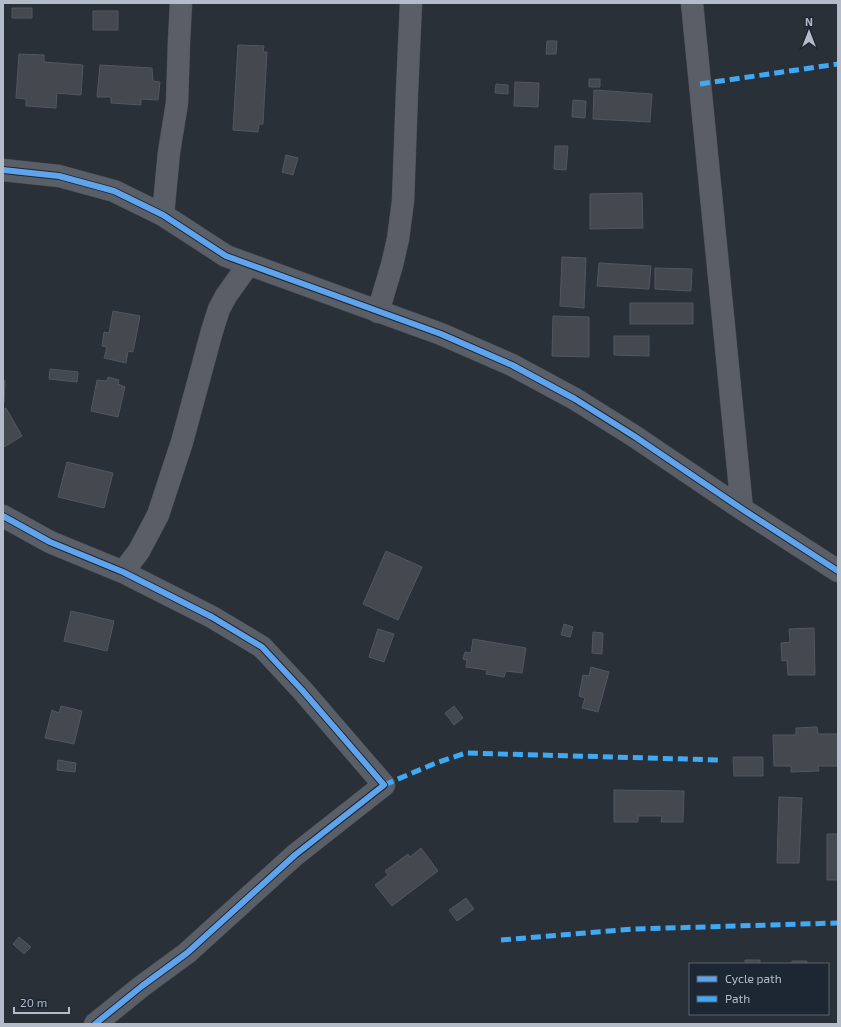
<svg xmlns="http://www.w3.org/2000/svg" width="841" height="1027" font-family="'Exo 2',sans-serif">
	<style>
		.building { fill: #444950; stroke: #52575f }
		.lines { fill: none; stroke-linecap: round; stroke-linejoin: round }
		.minor-casing { stroke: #484c53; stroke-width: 23 }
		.minor { stroke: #5a5e66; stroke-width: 22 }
		.quiet { stroke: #3fa9f5; stroke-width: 5; stroke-dasharray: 10 5; stroke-linecap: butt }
		.cycleway-casing { stroke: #1d2633; stroke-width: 8 }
		.cycleway { stroke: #60a3ed; stroke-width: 6 }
	</style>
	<rect width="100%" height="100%" fill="#2a3038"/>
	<!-- building -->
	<path class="building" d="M 12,8 L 32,8 L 32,18 L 12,18 Z
		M 93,11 L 118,11 L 118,30 L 93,30 Z
		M 547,41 L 557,41 L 556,54 L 546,54 Z
		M 238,45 L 264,46 L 263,52 L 267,52 L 263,124 L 259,124 L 258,132 L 233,130 Z
		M 19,54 L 44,55 L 44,62 L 83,65 L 81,95 L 57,93 L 56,108 L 26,106 L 26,99 L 16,98 Z
		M 100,65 L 152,68 L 153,81 L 160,82 L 158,100 L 141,99 L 141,105 L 111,103 L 111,97 L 97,97 Z
		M 589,79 L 600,79 L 600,87 L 589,87 Z
		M 515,82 L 539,83 L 538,107 L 514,106 Z
		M 496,84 L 508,85 L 508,94 L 495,93 Z
		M 594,90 L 652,94 L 650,122 L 593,119 Z
		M 573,100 L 586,101 L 585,118 L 572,117 Z
		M 555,146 L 568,146 L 566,170 L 554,169 Z
		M 286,155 L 298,158 L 293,175 L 282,172 Z
		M 642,193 L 643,228 L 590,229 L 590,194 Z
		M 562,257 L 586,258 L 584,308 L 560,306 Z
		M 599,263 L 651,266 L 649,289 L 597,286 Z
		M 655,268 L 692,269 L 691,291 L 655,289 Z
		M 630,303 L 693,303 L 693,324 L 630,324 Z
		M 113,311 L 140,316 L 133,352 L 128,351 L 126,363 L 104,358 L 107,347 L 102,346 L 104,332 L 109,333 Z
		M 553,316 L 589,317 L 589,357 L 552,356 Z
		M 614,336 L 649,336 L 649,356 L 614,355 Z
		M 50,369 L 78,372 L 77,382 L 49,379 Z
		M 108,377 L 119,380 L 118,384 L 125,387 L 118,417 L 91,411 L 97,380 L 107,381 Z
		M 3,380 L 5,381 L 4,403 L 3,403 Z
		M 6,408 L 22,436 L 4,447 L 3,445 L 3,410 Z
		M 67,462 L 113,473 L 104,508 L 58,497 Z
		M 386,551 L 422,567 L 398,620 L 363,604 Z
		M 71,611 L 114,621 L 107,651 L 64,641 Z
		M 564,624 L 573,627 L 570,637 L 561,635 Z
		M 814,628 L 815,675 L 788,675 L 787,660 L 782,661 L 781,643 L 790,642 L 789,629 Z
		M 378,629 L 394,634 L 384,662 L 369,657 Z
		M 593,632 L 603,633 L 602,654 L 592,653 Z
		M 473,639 L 526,648 L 522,673 L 506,671 L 504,677 L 486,674 L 487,670 L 466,667 L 467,660 L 463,659 L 465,652 L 471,653 Z
		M 591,667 L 609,672 L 598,712 L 582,708 L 585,698 L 579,696 L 583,675 L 589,676 Z
		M 61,706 L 82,711 L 74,744 L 45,738 L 52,710 L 59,713 Z
		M 454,706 L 463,718 L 454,725 L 445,713 Z
		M 817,727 L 818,734 L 838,734 L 838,766 L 818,766 L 819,771 L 791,772 L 791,766 L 774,766 L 773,735 L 796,735 L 796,728 Z
		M 733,757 L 763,757 L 763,776 L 734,776 Z
		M 58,760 L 76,763 L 75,772 L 57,770 Z
		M 614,790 L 684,791 L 683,822 L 661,822 L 662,816 L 638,816 L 638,822 L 614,822 Z
		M 779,797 L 802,798 L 799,863 L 777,863 Z
		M 827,834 L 838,834 L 838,880 L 827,880 Z
		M 421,848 L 438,871 L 392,906 L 375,885 L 388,875 L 385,871 L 408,854 L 410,857 Z
		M 466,898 L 474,909 L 457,921 L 449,910 Z
		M 19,937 L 31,947 L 24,954 L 13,944 Z
		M 745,960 L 760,960 L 760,964 L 745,964 Z
		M 792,961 L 807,961 L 807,964 L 792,964 Z"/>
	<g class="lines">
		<defs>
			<path id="minor" d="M 692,3 L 742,509
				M 3,170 L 59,176 L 114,191 L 163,215 L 226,256 L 441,334 L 512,365 L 575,399 L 634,436 L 742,509 L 838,571
				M 163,215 L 169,152 L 177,103 L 179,41 L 181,3
				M 378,312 L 392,265 L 398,239 L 403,201 L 407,92 L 411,3
				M 3,516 L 50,542 L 123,572 L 212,617 L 262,647 L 302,690 L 384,785 L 295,855 L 187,953 L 142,986 L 95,1024
				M 123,572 L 139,551 L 158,515 L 182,442 L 212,331 L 219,309 L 226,296 L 248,265"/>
		</defs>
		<!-- minor casing -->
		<use href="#minor" class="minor-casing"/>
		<!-- minor -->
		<use href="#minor" class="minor"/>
		<!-- quiet -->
		<path class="quiet" d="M 700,84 L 838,64
			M 384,785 L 436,763 L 466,753 L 721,760
			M 501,940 L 634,929 L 838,923"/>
		<defs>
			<path id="cycleway" d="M 3,170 L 59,176 L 114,191 L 163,215 L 226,256 L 441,334 L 512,365 L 575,399 L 634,436 L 742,509 L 838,571
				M 3,516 L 50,542 L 123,572 L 212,617 L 262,647 L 302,690 L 384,785 L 295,855 L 187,953 L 142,986 L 95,1024"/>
		</defs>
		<!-- cycleway casing -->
		<use href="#cycleway" class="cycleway-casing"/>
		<!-- cycleway -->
		<use href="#cycleway" class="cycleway"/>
	</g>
	<!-- border -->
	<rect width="841" height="1027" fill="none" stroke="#b4bcc9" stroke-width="8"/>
	<!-- legend -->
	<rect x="689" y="963" width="140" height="52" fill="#1d2633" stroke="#59626f"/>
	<rect x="697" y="976" width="20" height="6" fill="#60a3ed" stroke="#59626f"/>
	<text x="725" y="983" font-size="12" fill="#b4bcc9">Cycle path</text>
	<rect x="697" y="996" width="20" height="6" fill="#3fa9f5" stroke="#59626f"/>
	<text x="725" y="1003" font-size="12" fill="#b4bcc9">Path</text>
	<!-- north arrow -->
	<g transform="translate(809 32)" stroke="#1d2633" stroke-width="3" paint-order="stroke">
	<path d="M0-3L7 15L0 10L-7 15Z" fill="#b4bcc9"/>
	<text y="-6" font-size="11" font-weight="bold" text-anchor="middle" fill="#b4bcc9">N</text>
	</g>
	<!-- scale -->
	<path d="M14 1007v6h55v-6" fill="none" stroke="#b4bcc9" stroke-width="2"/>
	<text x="20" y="1007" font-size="12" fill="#b4bcc9" stroke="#1d2633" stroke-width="3" paint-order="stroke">20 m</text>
</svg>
